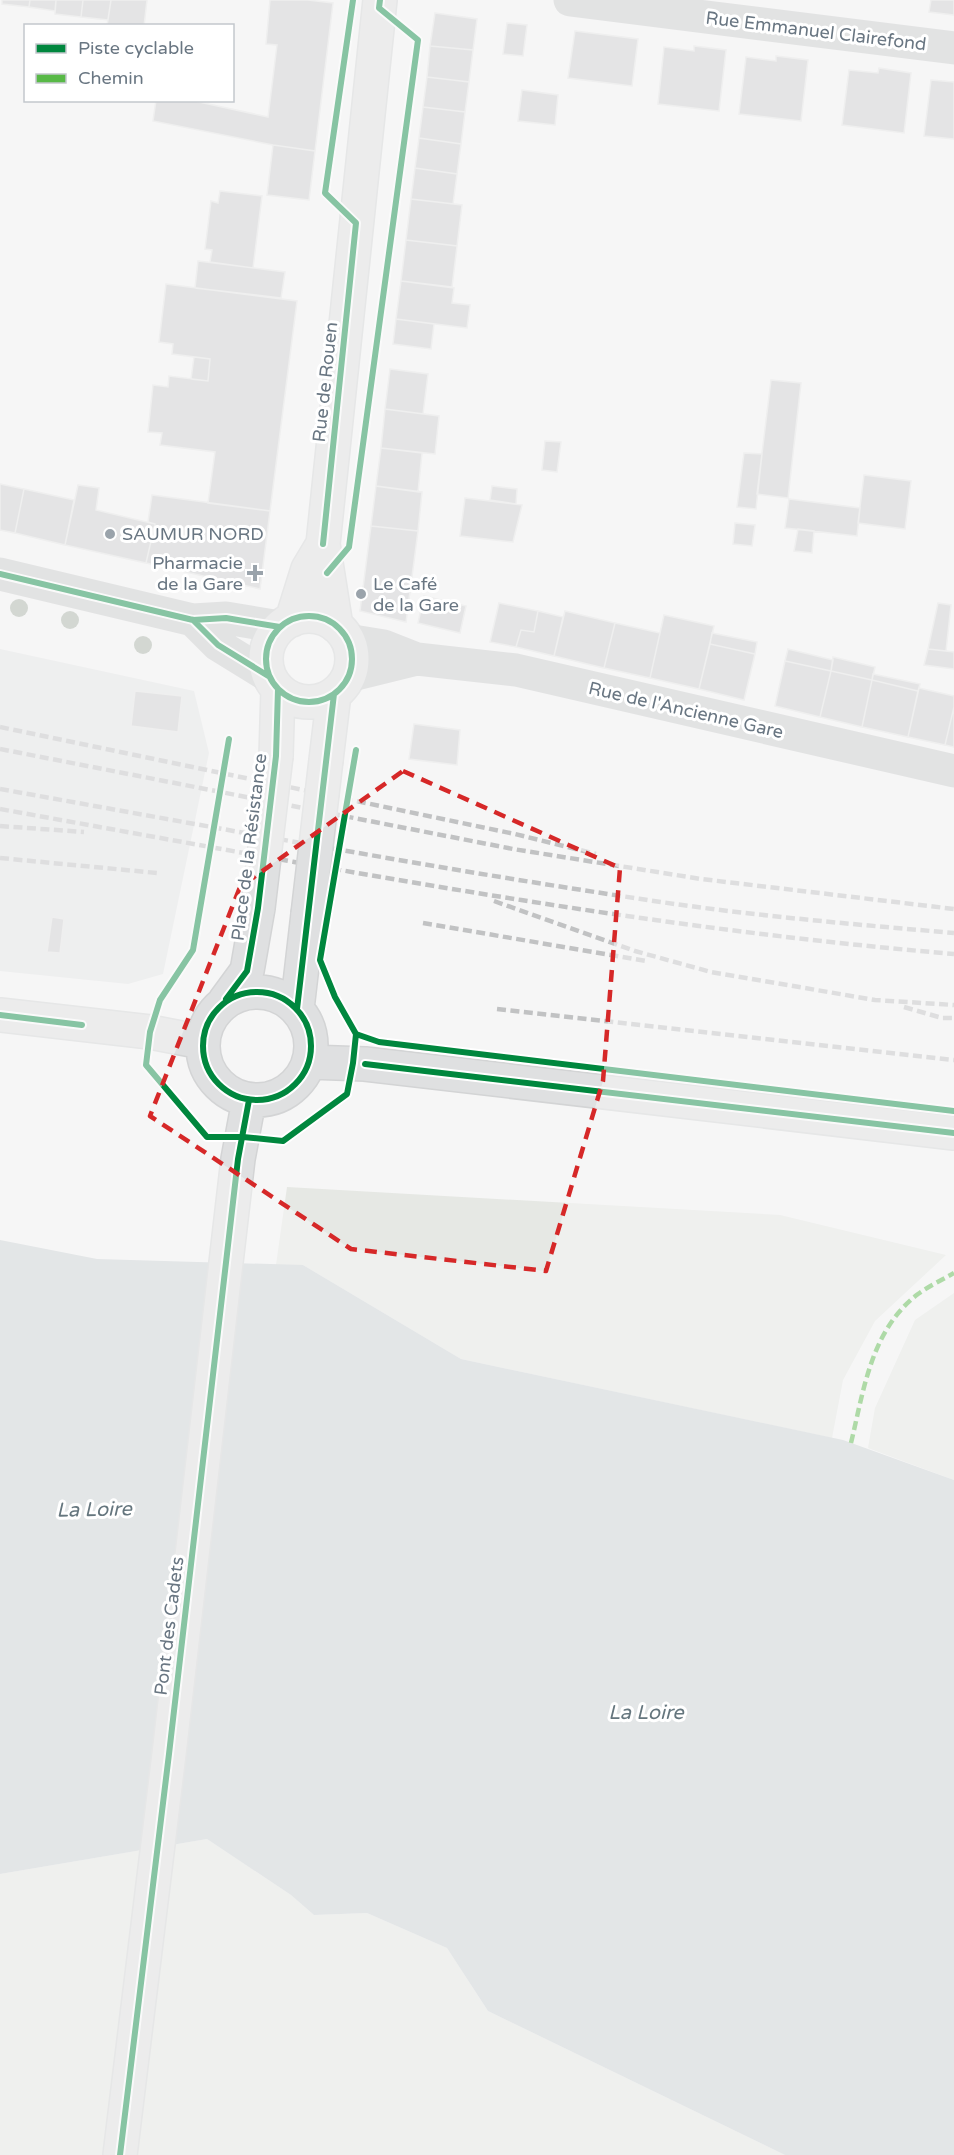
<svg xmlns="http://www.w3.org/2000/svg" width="954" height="2155" font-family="'Varela Round',sans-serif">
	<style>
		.built { fill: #e5e6e7 }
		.green { fill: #e6e8e4 }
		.water { fill: #ccd2d5 }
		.building { fill: #cecfd0; stroke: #e6e6e6; stroke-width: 1.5 }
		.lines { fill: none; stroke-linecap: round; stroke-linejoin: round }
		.major-casing { stroke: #d3d4d5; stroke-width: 36 }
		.minor { stroke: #cbcccd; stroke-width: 33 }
		.major { stroke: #dfe0e1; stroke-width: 33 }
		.rail { stroke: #c1c2c3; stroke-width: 4.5; stroke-dasharray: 9 4.5; stroke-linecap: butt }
		.major-bridge-casing { stroke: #d3d4d5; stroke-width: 36; stroke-linecap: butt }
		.major-bridge { stroke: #dfe0e1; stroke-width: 33 }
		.quiet { stroke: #58b947; stroke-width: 4.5; stroke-dasharray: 9 4.5; stroke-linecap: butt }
		.cycleway-casing { stroke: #fff; stroke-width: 10 }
		.cycleway { stroke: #00873e; stroke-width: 6 }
		.tree { fill: #a9b2a7 }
		.marked { fill: none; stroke: #d62828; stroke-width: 4.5; stroke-dasharray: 12 8; stroke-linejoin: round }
		.poi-dot { fill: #9aa3ab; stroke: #fff; stroke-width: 2 }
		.labels { text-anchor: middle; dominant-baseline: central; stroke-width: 6; stroke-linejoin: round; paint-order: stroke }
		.street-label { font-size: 18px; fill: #697682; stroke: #fff }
		.poi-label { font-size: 18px; fill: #697682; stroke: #fff; text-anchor: start }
		.water-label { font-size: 20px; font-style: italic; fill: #65767e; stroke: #fff }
	</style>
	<rect width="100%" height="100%" fill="#f6f6f6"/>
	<!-- built -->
	<path class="built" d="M 0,649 L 194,691 L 209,753 L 163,974 L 128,984 L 0,971 Z"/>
	<!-- green -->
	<path class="green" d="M 287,1187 L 780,1215 L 946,1255 L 875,1321 L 843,1380 L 832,1438 L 461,1359 L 303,1265 L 276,1265 Z
		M 954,1293 L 954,1480 L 868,1448 L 875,1408 L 915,1320 Z
		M 207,1839 L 291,1895 L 314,1915 L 367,1913 L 447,1948 L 488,2011 L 785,2155 L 0,2155 L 0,1874 Z"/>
	<!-- water -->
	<path class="water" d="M 0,1240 L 97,1259 L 303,1265 L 461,1359 L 843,1440 L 954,1480 L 954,2155 L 785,2155 L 488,2011 L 447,1948 L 367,1913 L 314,1915 L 291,1895 L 207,1839 L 0,1874 Z"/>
	<!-- building -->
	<path class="building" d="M 2,0 L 30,0 L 29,7 L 2,4 Z
		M 30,0 L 56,0 L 55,11 L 29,7 Z
		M 56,0 L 83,0 L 81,17 L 55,14 Z
		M 83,0 L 111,0 L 108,20 L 81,17 Z
		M 111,0 L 147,0 L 144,26 L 107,26 Z
		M 270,0 L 308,0 L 333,3 L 315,151 L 273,145 L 153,121 L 156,100 L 190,100 L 268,117 L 277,45 L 266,44 Z
		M 931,0 L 954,0 L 954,15 L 929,12 Z
		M 435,13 L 477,19 L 473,50 L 430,46 Z
		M 507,23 L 527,25 L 523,56 L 503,54 Z
		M 575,31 L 638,39 L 632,86 L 568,78 Z
		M 430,46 L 473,50 L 469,82 L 427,77 Z
		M 694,46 L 726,50 L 719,111 L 658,104 L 664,47 L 694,51 Z
		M 776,56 L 808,60 L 801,121 L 739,114 L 746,57 L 776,61 Z
		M 879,68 L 911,73 L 904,133 L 842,125 L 849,70 L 878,73 Z
		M 427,77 L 469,82 L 465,112 L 423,107 Z
		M 931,80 L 954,82 L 954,139 L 924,136 Z
		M 522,90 L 558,95 L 555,125 L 518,121 Z
		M 423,107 L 465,112 L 461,144 L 419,138 Z
		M 419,138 L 461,144 L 457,174 L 415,168 Z
		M 273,145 L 315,151 L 309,200 L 267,195 Z
		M 415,168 L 457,174 L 453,204 L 411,199 Z
		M 220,191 L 262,196 L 253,268 L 210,262 L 212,250 L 205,249 L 211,201 L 218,203 Z
		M 411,199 L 462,205 L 457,246 L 406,240 Z
		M 406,240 L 457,246 L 452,287 L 401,281 Z
		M 198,261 L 285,272 L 281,298 L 195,288 Z
		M 401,281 L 454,288 L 452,303 L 470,305 L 467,328 L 396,319 Z
		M 166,284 L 297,301 L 270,511 L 208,503 L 215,452 L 160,445 L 162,433 L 148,432 L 153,385 L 168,387 L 169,376 L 208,381 L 210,359 L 172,354 L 173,344 L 159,342 Z
		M 396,319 L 434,324 L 431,349 L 393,344 Z
		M 194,357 L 210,359 L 208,381 L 191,379 Z
		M 390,369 L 428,374 L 423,414 L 385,409 Z
		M 771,380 L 801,383 L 788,498 L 757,494 Z
		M 385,409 L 439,416 L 435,454 L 381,448 Z
		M 545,441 L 561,442 L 557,472 L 542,470 Z
		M 381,448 L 422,453 L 418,492 L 376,486 Z
		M 744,453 L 762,454 L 756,509 L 737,507 Z
		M 864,475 L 911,481 L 905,529 L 858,523 Z
		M 0,484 L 24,489 L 15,533 L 0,530 Z
		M 78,485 L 99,488 L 96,510 L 155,524 L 146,563 L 65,545 Z
		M 376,486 L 422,492 L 418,531 L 371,526 Z
		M 492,486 L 517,489 L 516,504 L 490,500 Z
		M 24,489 L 74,500 L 65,545 L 15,533 Z
		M 152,495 L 270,511 L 260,589 L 146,563 L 155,524 L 148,522 Z
		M 465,498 L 522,505 L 513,542 L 460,536 Z
		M 789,499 L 860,508 L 857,536 L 785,528 Z
		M 735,523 L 755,525 L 752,546 L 733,544 Z
		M 371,526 L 418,531 L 406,622 L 360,611 Z
		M 798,529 L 814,531 L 812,553 L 794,551 Z
		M 424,596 L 466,606 L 460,633 L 418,623 Z
		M 499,603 L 538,611 L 534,632 L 521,630 L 516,647 L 490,642 Z
		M 938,603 L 951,605 L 946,651 L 928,649 Z
		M 538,611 L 563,617 L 554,656 L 516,647 L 521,630 L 534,632 Z
		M 565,611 L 615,623 L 604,668 L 554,656 Z
		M 664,615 L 714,626 L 699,689 L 650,678 Z
		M 615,623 L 660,633 L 650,678 L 604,668 Z
		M 712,633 L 757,642 L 755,654 L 710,644 Z
		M 710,644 L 755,654 L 744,700 L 699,689 Z
		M 788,649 L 833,660 L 831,671 L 785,661 Z
		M 928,649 L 954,652 L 954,669 L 924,665 Z
		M 833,657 L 875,667 L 872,680 L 831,671 Z
		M 785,661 L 831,671 L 820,717 L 775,706 Z
		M 831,671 L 872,680 L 862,727 L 820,717 Z
		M 873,674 L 920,684 L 918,691 L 872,680 Z
		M 872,680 L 918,691 L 908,737 L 862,727 Z
		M 919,688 L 954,696 L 954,707 L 945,745 L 908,737 Z
		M 135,691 L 182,696 L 178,732 L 131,726 Z
		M 954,707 L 954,747 L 945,745 Z
		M 414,724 L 460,730 L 457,765 L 409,759 Z
		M 52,917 L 64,919 L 60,953 L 47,952 Z"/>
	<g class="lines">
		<defs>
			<path id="major" d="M266 659a43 43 0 1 1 86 0a43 43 0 1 1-86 0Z
				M 292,620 L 308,569 L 323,544
				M 336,626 L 323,544 L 380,0
				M 276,756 L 278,689
				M 326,760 L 334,694
				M203 1046a54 54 0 1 1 108 0a54 54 0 1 1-108 0Z
				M 225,1001 L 247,971 L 258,908
				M 297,1009 L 308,914
				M 0,1015 L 150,1032 L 202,1042
				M 309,1062 L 365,1064 L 954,1133
				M 120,2155 L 169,1754 L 238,1159 L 249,1100"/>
		</defs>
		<!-- major casing -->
		<use href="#major" class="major-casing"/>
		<!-- minor -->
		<path class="minor" d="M 570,0 L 954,48
			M 0,574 L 193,620 L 226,618 L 280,627
			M 193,620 L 218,645 L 270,677
			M 347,640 L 384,646 L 417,659 L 516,670 L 954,771
			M 348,676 L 417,659"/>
		<!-- major -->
		<use href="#major" class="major"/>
		<!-- rail -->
		<path class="rail" d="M 0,727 L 515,834 L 596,854
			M 0,749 L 513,849 L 701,879 L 954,909
			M 0,789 C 213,827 426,867 641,899 C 744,915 850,924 954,933
			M 0,809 C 317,866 633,927 954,954
			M 0,826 L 84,832
			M 0,858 L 157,873
			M 494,901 L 635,951 L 711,972 L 875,1000 L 954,1005
			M 423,923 L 646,961
			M 904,1007 L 942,1018 L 954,1018
			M 497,1009 L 954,1060"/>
		<defs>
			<path id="major-bridge" d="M 258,908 L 276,756
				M 308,914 L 326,760"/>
		</defs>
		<!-- major-bridge casing -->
		<use href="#major-bridge" class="major-bridge-casing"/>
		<!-- major-bridge -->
		<use href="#major-bridge" class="major-bridge"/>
		<!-- quiet -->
		<path class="quiet" d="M 851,1443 C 864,1389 871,1330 918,1294 C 929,1286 942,1280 954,1273"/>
		<defs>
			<path id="cycleway" d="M 323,544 L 356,223 L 325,193 L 353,0
				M 327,573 L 349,547 L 418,40 L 379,8 L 380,0
				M 0,574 L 193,620 L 226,618 L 280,627
				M266 659a43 43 0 1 1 86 0a43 43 0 1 1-86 0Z
				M 193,620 L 218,645 L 270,677
				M 229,739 L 193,950 L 160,1000 L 150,1032 L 146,1065 L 207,1137 L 243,1137 L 283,1141 L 347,1094 L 353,1063 L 356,1034 L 335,997 L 320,960 L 356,750
				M203 1046a54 54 0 1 1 108 0a54 54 0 1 1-108 0Z
				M 226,999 L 247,971 L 258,908 L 276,756 L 278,689
				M 297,1009 L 334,694
				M 0,1015 L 82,1025
				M 356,1034 L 379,1042 L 954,1111
				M 365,1064 L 954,1133
				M 120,2155 L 169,1754 L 238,1159 L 249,1100"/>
		</defs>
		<!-- cycleway casing -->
		<use href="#cycleway" class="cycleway-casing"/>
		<!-- cycleway -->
		<use href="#cycleway" class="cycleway"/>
	</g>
	<!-- trees -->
	<g class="tree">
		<circle cx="19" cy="608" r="9"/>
		<circle cx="70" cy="620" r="9"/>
		<circle cx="143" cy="645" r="9"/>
	</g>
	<!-- marked area -->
	<path d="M0 0H954V2155H0ZM 403,771 L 620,868 L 603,1081 L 546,1271 L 351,1249 L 150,1116 L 240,887 Z" fill="#f6f6f6" fill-opacity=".55" fill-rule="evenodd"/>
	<path class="marked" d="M 403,771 L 620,868 L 603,1081 L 546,1271 L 351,1249 L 150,1116 L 240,887 Z"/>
	<!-- markers -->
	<g class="poi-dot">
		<circle cx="110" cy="534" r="6"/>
		<path d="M252 564h6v6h6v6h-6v6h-6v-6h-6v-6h6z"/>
		<circle cx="361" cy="594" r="6"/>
	</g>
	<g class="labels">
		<!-- street labels -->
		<g class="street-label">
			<text transform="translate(816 31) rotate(7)">Rue Emmanuel Clairefond</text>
			<text transform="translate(325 382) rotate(-84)">Rue de Rouen</text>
			<text transform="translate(686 710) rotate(13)">Rue de l'Ancienne Gare</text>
			<text transform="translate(249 847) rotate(-83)">Place de la Résistance</text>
			<text transform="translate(169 1626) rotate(-83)">Pont des Cadets</text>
		</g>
		<!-- poi labels -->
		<g class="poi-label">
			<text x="122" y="534">SAUMUR NORD</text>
			<text x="243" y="563" text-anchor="end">Pharmacie<tspan x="243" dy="21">de la Gare</tspan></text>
			<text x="373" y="584">Le Café<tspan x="373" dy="21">de la Gare</tspan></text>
		</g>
		<!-- water labels -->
		<g class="water-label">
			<text transform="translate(94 1510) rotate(-1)">La Loire</text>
			<text x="646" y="1713">La Loire</text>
		</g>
	</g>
	<!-- legend -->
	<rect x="24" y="24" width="210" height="78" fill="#ffffff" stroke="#c3c8cd" stroke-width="1.5"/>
	<rect x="36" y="44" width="30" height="9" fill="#00873e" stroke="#c3c8cd" stroke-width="1.5"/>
	<text x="78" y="54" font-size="18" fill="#697682">Piste cyclable</text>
	<rect x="36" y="74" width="30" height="9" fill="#58b947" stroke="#c3c8cd" stroke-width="1.5"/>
	<text x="78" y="84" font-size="18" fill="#697682">Chemin</text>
</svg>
